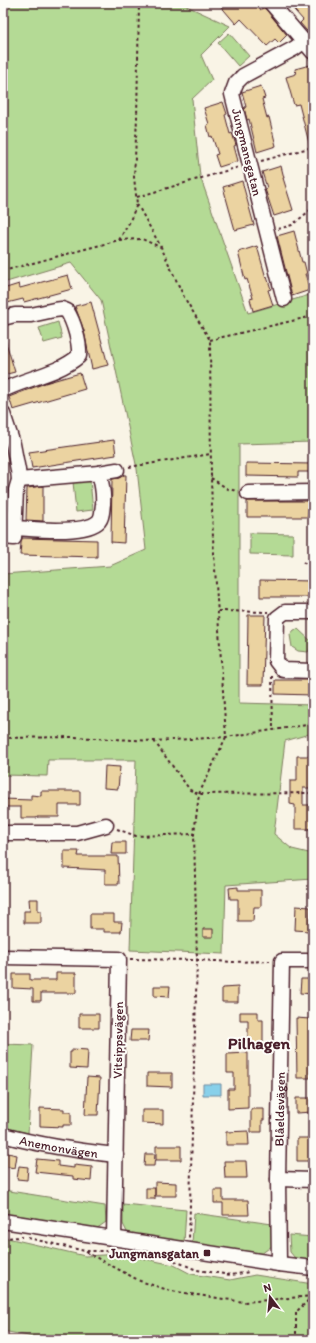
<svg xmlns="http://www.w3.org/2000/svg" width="316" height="1343" font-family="Itim,sans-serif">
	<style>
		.green { fill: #b4da95; stroke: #7f7c60 }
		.water { fill: #88d0ea; stroke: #6f899e }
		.building { fill: #ebd3a1; stroke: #4a1f2b }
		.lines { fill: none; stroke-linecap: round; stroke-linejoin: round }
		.minor-casing { stroke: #4a1f2b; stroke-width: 17 }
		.path { stroke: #4a1f2b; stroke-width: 2; stroke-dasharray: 3 3; stroke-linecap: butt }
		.minor { stroke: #fdfcf7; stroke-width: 14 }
		.poi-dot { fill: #4a1f2b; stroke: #fdfcf7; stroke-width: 1.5 }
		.labels { text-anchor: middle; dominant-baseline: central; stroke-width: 4; stroke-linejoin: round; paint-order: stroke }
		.street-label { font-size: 13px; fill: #4a1f2b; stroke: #fdfcf7 }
		.poi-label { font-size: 13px; font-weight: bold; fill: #4a1f2b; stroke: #fdfcf7; text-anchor: end }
		.district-label { font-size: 17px; font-weight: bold; fill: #4a1f2b; stroke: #fdfcf7 }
	</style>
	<rect width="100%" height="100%" fill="#f9f4e6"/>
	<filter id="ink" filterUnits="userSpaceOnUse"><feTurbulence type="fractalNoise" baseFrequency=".025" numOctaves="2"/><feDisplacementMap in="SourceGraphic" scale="8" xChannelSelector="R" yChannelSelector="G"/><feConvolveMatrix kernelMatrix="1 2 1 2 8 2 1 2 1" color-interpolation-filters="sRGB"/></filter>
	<g filter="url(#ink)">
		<!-- green -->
		<path class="green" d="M 3,3 L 180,3 L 230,26 L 201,55 L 212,80 L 192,99 L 200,176 L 248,313 L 313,294 L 313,442 L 239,444 L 239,703 L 313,705 L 313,733 L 285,741 L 274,834 L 292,849 L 313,854 L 313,879 L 226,885 L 224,954 L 130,950 L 136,760 L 48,760 L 47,776 L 3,775 L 3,574 L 110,566 L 146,550 L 137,469 L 101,300 L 71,263 L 3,283 Z
			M 229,33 L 249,56 L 238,66 L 218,43 Z
			M 58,322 L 62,338 L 44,343 L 39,328 Z
			M 90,481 L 93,510 L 76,512 L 73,482 Z
			M 250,533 L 293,534 L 293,555 L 250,554 Z
			M 298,629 L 313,643 L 308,652 L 298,651 L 292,647 L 290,635 L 294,630 Z
			M 3,1044 L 33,1045 L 28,1133 L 3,1128 Z
			M 3,1190 L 105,1206 L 106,1222 L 96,1229 L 3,1214 Z
			M 123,1204 L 186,1210 L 184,1243 L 128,1234 L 123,1224 Z
			M 194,1213 L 272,1224 L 272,1246 L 261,1254 L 192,1244 Z
			M 289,1235 L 313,1237 L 313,1261 L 295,1258 L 290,1252 Z
			M 3,1237 L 85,1256 L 121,1254 L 174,1265 L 191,1274 L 230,1280 L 255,1275 L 313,1284 L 313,1340 L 49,1340 L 3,1331 Z"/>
		<!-- water -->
		<path class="water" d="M 203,1084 L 221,1084 L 221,1095 L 203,1095 Z"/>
		<!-- building -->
		<path class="building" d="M 218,3 L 254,3 L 260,10 L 264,7 L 287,35 L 279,43 L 275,39 L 267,46 L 241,19 L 236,24 Z
			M 288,3 L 309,3 L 313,8 L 313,38 L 300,23 L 303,20 Z
			M 310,65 L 313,76 L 313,146 L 310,147 L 299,104 L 294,105 L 286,77 L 296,74 L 295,69 Z
			M 261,86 L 265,98 L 262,99 L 267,118 L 269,117 L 276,146 L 257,152 L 249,119 L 247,120 L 244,108 L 246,107 L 242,92 Z
			M 223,102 L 227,114 L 225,115 L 230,134 L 232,133 L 236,145 L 234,146 L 238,161 L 219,167 L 215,155 L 218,154 L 212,136 L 210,137 L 207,125 L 209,124 L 204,108 Z
			M 281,166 L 284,178 L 283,178 L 293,210 L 274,216 L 265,189 L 267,188 L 262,172 Z
			M 242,181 L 254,225 L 235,230 L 223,187 Z
			M 294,231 L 302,262 L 304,262 L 307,274 L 305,274 L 310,290 L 292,296 L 277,236 Z
			M 257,246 L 266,278 L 267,277 L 271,289 L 268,290 L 273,305 L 253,311 L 250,299 L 253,298 L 247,279 L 245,280 L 238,252 Z
			M 68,275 L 72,289 L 24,302 L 23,299 L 3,304 L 3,289 L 19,284 L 20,288 Z
			M 91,302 L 108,365 L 92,369 L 88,351 L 84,331 L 75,306 Z
			M 5,339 L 15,372 L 3,375 L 3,340 Z
			M 80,373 L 85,389 L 13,410 L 9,397 L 45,383 Z
			M 114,440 L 116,455 L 32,468 L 29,452 Z
			M 246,463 L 313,464 L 313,472 L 298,472 L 298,477 L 246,476 Z
			M 124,475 L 126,475 L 124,543 L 111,542 L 112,479 L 119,478 Z
			M 43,486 L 43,521 L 26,520 L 27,488 Z
			M 247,501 L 309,501 L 308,517 L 247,517 Z
			M 22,538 L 97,540 L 97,557 L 20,555 L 21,543 Z
			M 260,580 L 313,581 L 313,597 L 260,597 Z
			M 248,615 L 265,615 L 263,685 L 247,685 Z
			M 275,680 L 313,680 L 313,695 L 275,694 Z
			M 297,756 L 313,756 L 313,788 L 303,788 L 303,805 L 311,805 L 311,829 L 295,829 L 295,805 L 290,804 L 290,781 L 297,781 Z
			M 105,766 L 120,767 L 118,789 L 104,788 Z
			M 41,791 L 80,791 L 80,805 L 59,805 L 59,817 L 37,817 L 37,818 L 21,818 L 21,807 L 3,807 L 3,799 L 31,800 L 31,795 L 41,796 Z
			M 112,842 L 126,842 L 126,854 L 111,854 Z
			M 64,851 L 79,851 L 78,856 L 118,856 L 119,884 L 105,884 L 105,870 L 64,868 Z
			M 238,887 L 238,890 L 261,890 L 261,907 L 254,907 L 253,921 L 238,921 L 238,899 L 230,899 L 229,888 Z
			M 29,899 L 38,899 L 38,911 L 41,911 L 41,923 L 24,923 L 24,911 L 30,911 Z
			M 296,906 L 310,907 L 309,931 L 295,930 Z
			M 90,914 L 114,914 L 114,922 L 122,922 L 121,932 L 104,932 L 104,929 L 90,929 Z
			M 203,929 L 213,929 L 213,937 L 203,937 Z
			M 56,973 L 76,973 L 76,993 L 41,993 L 41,1001 L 33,1001 L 33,989 L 13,988 L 13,974 L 30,974 L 30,980 L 56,980 Z
			M 301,979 L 313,979 L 313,994 L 300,993 Z
			M 154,986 L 170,986 L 169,997 L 154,996 Z
			M 238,987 L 238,1002 L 222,1002 L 222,988 Z
			M 240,1012 L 258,1012 L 258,1020 L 263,1020 L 263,1044 L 248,1045 L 248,1020 L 240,1020 Z
			M 79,1014 L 99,1014 L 99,1028 L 79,1028 Z
			M 296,1018 L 310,1019 L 310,1078 L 297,1078 Z
			M 131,1030 L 149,1030 L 148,1041 L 130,1041 Z
			M 72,1049 L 88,1050 L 87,1069 L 70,1068 L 70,1052 L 72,1052 Z
			M 248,1053 L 248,1108 L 228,1109 L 228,1089 L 234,1089 L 234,1073 L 227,1073 L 227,1054 Z
			M 147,1073 L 172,1073 L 172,1087 L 147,1086 Z
			M 87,1077 L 100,1078 L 98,1115 L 85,1115 Z
			M 296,1098 L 313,1098 L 313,1112 L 296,1113 Z
			M 40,1108 L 64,1109 L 64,1112 L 71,1112 L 71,1125 L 63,1125 L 63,1127 L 40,1126 Z
			M 251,1109 L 264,1109 L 264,1120 L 262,1120 L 262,1132 L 251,1132 Z
			M 142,1110 L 163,1110 L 163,1124 L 142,1123 Z
			M 248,1131 L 249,1145 L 226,1145 L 226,1132 Z
			M 297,1138 L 311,1138 L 312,1161 L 297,1161 Z
			M 156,1146 L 181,1146 L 181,1160 L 156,1160 Z
			M 3,1152 L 17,1155 L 15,1168 L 3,1166 Z
			M 145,1154 L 155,1154 L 154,1166 L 144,1166 Z
			M 37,1159 L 58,1161 L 58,1166 L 74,1168 L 74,1165 L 92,1167 L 91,1181 L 73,1179 L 73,1176 L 35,1172 Z
			M 224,1161 L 246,1161 L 247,1178 L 225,1178 Z
			M 19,1166 L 28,1167 L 27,1180 L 17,1179 Z
			M 155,1182 L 176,1183 L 176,1196 L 155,1196 Z
			M 146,1188 L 155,1188 L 155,1199 L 146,1199 Z
			M 214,1190 L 223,1190 L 223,1200 L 248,1200 L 249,1215 L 223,1215 L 223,1203 L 214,1203 Z"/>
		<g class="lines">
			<defs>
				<g id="minor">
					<path d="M 271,3 L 313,52"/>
					<path d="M 284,299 L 232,94 L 236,83 L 243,76 L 295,48 L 304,41"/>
					<path d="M 3,318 L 15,315 L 31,315 L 54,310 L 62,309 L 67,311 C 74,322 80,343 79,356 C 58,374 27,378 3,390"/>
					<path d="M 3,414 L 13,444 L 18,470 L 19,480 L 16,490 L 14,538 L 3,537"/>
					<path d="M 99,473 L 117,470"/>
					<path d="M 248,493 L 313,492"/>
					<path d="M 14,528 C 33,529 86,535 99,521 C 103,516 102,509 103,504 C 104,493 102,484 99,473 L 19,480"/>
					<path d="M 313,612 L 285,612 L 277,618 L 276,661 L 283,670 L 313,671"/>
					<path d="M 3,833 L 77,833 L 106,825"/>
					<path d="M 3,957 L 119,959 L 114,1238"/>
					<path id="s1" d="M 3,1135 C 40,1145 78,1151 116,1155"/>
					<path d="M 278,1179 L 313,1180"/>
					<path d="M 3,1221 L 279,1264 L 313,1268"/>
					<path id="s2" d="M 279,1264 L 278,1179 L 282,961 L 313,961"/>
				</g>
			</defs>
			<!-- minor casing -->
			<use href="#minor" class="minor-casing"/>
			<!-- path -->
			<path class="path" d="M 261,161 L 313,147
				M 137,197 L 239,167
				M 137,204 L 161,247 L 184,297 L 210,340 L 211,478 L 213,538 L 226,737 L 199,794 L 194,834 L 197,960 L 189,1239
				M 278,229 L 292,225 L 313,208
				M 119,240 L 142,239 L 160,247
				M 3,271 L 119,240 L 129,223 L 137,204 L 134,177 L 137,118 L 139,3
				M 210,340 L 313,316
				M 129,467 L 211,454
				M 211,478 L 228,489 L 237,491
				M 303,562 L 313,569
				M 218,611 L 268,612
				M 272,676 L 273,729
				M 3,738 L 74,737 L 154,741 L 226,737 L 313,724
				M 154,741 L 190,790 L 199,794 L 313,793
				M 117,829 L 136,836 L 193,834
				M 130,959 L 197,960 L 233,962 L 270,961
				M 3,1238 L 22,1237
				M 28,1238 L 85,1251 L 110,1251
				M 86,1252 L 140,1281 L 171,1291 L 244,1302 L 313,1296
				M 175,1261 L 197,1270 L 231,1275 L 249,1272
				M 296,1340 L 296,1312 L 313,1296"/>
			<!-- minor -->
			<use href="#minor" class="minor"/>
		</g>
	</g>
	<!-- markers -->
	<rect class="poi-dot" x="203" y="1249" width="8" height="8" rx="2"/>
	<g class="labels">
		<!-- street labels -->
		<g class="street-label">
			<text transform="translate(247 152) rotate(76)">Jungmansgatan</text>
			<text transform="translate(118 1040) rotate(-89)">Vitsippsvägen</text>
			<text stroke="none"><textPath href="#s2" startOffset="155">Blåeldsvägen</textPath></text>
			<text stroke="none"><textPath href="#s1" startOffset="57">Anemonvägen</textPath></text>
		</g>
		<!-- poi labels -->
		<g class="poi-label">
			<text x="199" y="1253">Jungmansgatan</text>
		</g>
		<!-- district labels -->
		<g class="district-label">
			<text x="259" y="1043">Pilhagen</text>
		</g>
	</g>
	<!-- margin -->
	<rect width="316" height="1343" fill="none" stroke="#fdfcf7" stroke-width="16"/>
	<rect x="8" y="8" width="300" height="1327" fill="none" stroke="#4a1f2b" stroke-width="1.5" filter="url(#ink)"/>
	<!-- north arrow -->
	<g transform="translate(270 1297) rotate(344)" stroke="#fdfcf7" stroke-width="3" paint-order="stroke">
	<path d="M0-3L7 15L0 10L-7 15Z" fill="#4a1f2b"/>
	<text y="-6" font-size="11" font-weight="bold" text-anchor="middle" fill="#4a1f2b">N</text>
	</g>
</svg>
